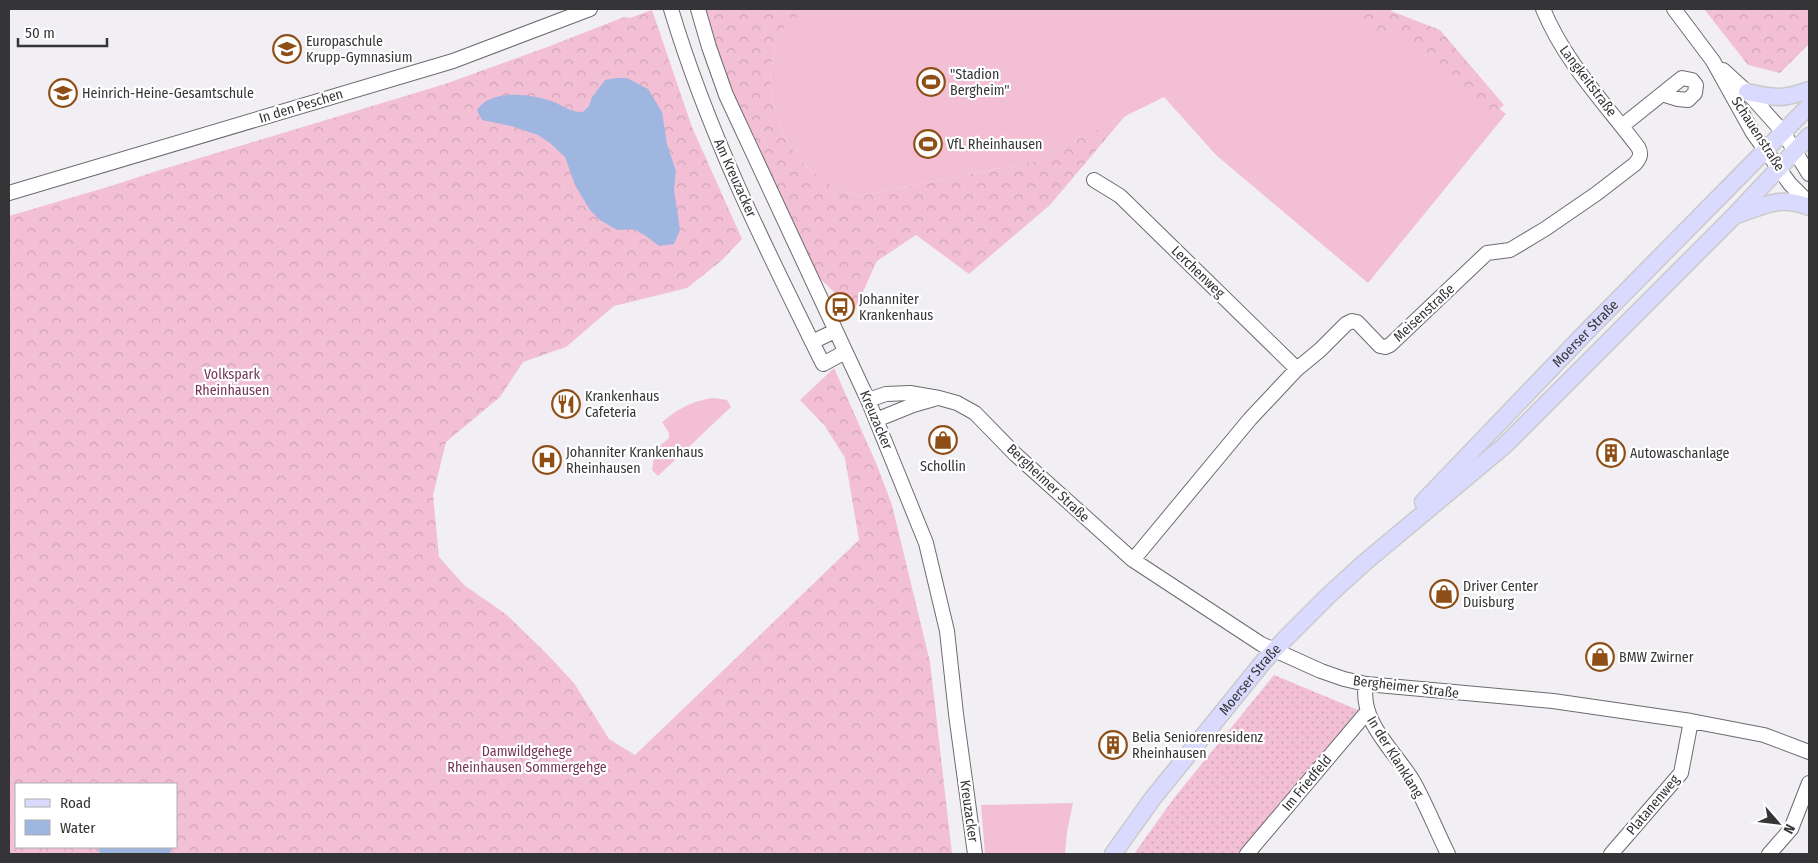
<svg xmlns="http://www.w3.org/2000/svg" width="1818" height="863" font-family="'Fira Sans Condensed',sans-serif">
	<style>
		.grass { fill: #f2bfd5 }
		.forest { fill: url(#forest-crowns); fill-rule: evenodd }
		.garden { fill: url(#garden-dots) }
		.water { fill: #9fb6e1 }
		.lines { fill: none; stroke-linecap: round; stroke-linejoin: round }
		.minor-casing { stroke: #6d6b6f; stroke-width: 16 }
		.major-casing { stroke: #cacacb; stroke-width: 19 }
		.minor { stroke: #fff; stroke-width: 14 }
		.major { stroke: #dadafe; stroke-width: 16 }
		.labels { text-anchor: middle; dominant-baseline: central; stroke-width: 4.5; stroke-linejoin: round; paint-order: stroke }
		.poi-label { font-size: 14px; fill: #353537; stroke: #fff; text-anchor: start }
		.street-label { font-size: 14px; fill: #353537; stroke: #fff }
		.park-label { font-size: 14px; fill: #753555; stroke: #fff }
	</style>
	<defs>
		<pattern id="forest-crowns" width="20" height="18" patternUnits="userSpaceOnUse" patternTransform="scale(1.25)"><rect width="20" height="18" fill="#f2bfd5"/><path d="M2 6a3 3 0 1 1 6 0M12 15a3 3 0 1 1 6 0" fill="none" stroke="#d0a5b7"/></pattern>
		<pattern id="garden-dots" width="8" height="8" patternUnits="userSpaceOnUse" patternTransform="scale(1.25)"><rect width="8" height="8" fill="#f2bfd5"/><path d="M2 2h.1M6 6h.1" fill="none" stroke="#d0a5b7" stroke-width="1.8" stroke-linecap="round"/></pattern>
	</defs>
	<rect width="100%" height="100%" fill="#f1eff3"/>
	<!-- grass -->
	<path class="grass" d="M 842,9 L 1385,9 L 1388,14 L 1506,114 L 1368,283 L 1216,155 L 1164,97 L 1032,162 L 860,196 L 838,190 L 822,179 L 801,162 L 782,133 L 772,102 L 770,69 L 777,41 L 790,17 Z
		M 714,398 L 727,400 L 731,407 L 658,476 L 652,470 L 655,450 L 669,438 L 669,433 L 662,422 C 680,408 691,401 714,398 Z
		M 1073,803 L 1067,832 L 1065,854 L 985,854 L 981,805 Z"/>
	<!-- forest -->
	<path class="forest" d="M 705,9 L 842,9 L 790,18 L 777,41 L 770,69 L 772,102 L 782,133 L 801,162 L 822,179 L 838,190 L 860,196 L 1032,162 L 1125,116 L 1050,205 L 969,274 L 916,235 L 877,261 L 854,311 L 816,275 L 748,127 L 719,58 Z
		M 1355,9 L 1390,9 L 1391,11 L 1440,30 L 1504,105 L 1494,113 L 1394,30 L 1370,36 Z
		M 1704,9 L 1809,9 L 1809,44 L 1780,73 L 1748,65 Z
		M 652,10 L 692,127 L 742,239 L 721,261 L 687,288 L 614,306 L 566,347 L 523,362 L 500,397 L 446,442 L 433,495 L 439,557 L 464,585 L 507,615 L 545,652 L 574,683 L 609,739 L 635,755 L 859,540 L 845,458 L 825,426 L 800,400 L 834,368 L 876,463 L 892,505 L 930,662 L 952,854 L 9,854 L 9,216 L 111,186 L 160,170 L 445,84 L 550,46 L 624,17 L 630,18 ZM 16,784 L 176,784 L 176,847 L 16,847 Z"/>
	<!-- garden -->
	<path class="garden" d="M 1274,675 L 1358,710 L 1238,854 L 1134,854 L 1174,798 Z"/>
	<!-- water -->
	<path class="water" d="M 616,78 L 627,78 L 648,89 L 662,112 L 667,144 L 676,171 L 674,190 L 680,230 L 674,244 L 659,246 L 646,236 L 634,229 L 617,230 L 600,220 L 590,210 L 575,185 L 565,157 L 550,143 L 538,135 L 511,126 L 482,120 L 477,110 C 492,88 532,94 554,102 C 563,106 573,113 583,112 L 589,106 L 592,97 L 605,80 Z
		M 98,847 L 171,847 L 170,854 L 100,854 Z"/>
	<g class="lines">
		<defs>
			<path id="minor" d="M 671,9 C 708,133 766,249 823,364 L 845,352
				M 698,9 L 709,47 L 726,95 L 868,400 L 926,543 L 947,631 L 956,714 L 975,854
				M 1674,9 L 1713,61 L 1753,133 L 1790,184 L 1809,203
				M 1723,70 L 1747,92 L 1783,132 L 1809,174
				M 1622,126 L 1662,94 L 1678,99 L 1688,100 L 1695,93 L 1696,85 L 1692,80 L 1682,78 L 1662,94
				M 1094,180 L 1120,196 L 1297,369
				M 9,193 L 453,61 L 590,9
				M 812,342 L 835,331
				M 868,400 L 886,394 L 910,393 L 939,398 L 957,403 L 975,413 L 1015,454 L 1133,560 L 1261,644 L 1321,671 L 1344,679 L 1366,684 L 1553,701 L 1691,721 L 1764,735 L 1809,752
				M 876,420 L 913,405 L 934,399
				M 1133,560 L 1250,419 L 1297,369 L 1320,350 L 1346,324 L 1352,321 L 1357,322 L 1380,346 L 1385,347 L 1390,345 L 1487,253 L 1510,250 L 1545,229 L 1596,194 L 1635,164 C 1640,158 1642,154 1638,147 C 1603,101 1565,62 1543,9
				M 1366,684 C 1359,722 1395,751 1413,781 C 1426,804 1436,830 1448,854
				M 1247,854 L 1367,712
				M 1611,854 L 1681,773 L 1691,721
				M 1769,854 L 1791,829 L 1809,783"/>
			<g id="major">
				<path d="M 1747,92 C 1776,98 1781,100 1809,90"/>
				<path d="M 1736,215 C 1765,206 1779,195 1809,207"/>
				<path id="s1" d="M 1423,502 L 1588,330 L 1809,106"/>
				<path id="s2" d="M 1113,854 L 1153,798 L 1264,661 L 1286,638 L 1330,594 L 1364,563 L 1504,446 L 1734,216 L 1809,136"/>
			</g>
		</defs>
		<!-- minor casing -->
		<use href="#minor" class="minor-casing"/>
		<!-- major casing -->
		<use href="#major" class="major-casing"/>
		<!-- minor -->
		<use href="#minor" class="minor"/>
		<!-- major -->
		<use href="#major" class="major"/>
	</g>
	<!-- icons -->
	<defs>
		<symbol id="school-ring" viewBox="-11 -11 22 22"><circle r="9.5" fill="#fff" stroke="#8e4f16" stroke-width="1.5"/><path d="M0-5L7-2L0 1L-7-2ZM-4 1L0 2.5L4 1V4Q0 6-4 4Z" fill="#8e4f16"/></symbol>
		<symbol id="stadium-ring" viewBox="-11 -11 22 22"><circle r="9.5" fill="#fff" stroke="#8e4f16" stroke-width="1.5"/><path d="M0-5a6.5 5 0 1 0 0 10a6.5 5 0 1 0 0-10ZM-3.5-1.8h7v3.6h-7Z" fill="#8e4f16"/></symbol>
		<symbol id="bus-ring" viewBox="-11 -11 22 22"><circle r="9.5" fill="#fff" stroke="#8e4f16" stroke-width="1.5"/><path d="M-5-6H5V4H4V6H2V4H-2V6H-4V4H-5ZM-3.5-4V0h7V-4ZM-3.5 1.2v1.5H-2V1.2ZM2 1.2v1.5H3.5V1.2Z" fill="#8e4f16"/></symbol>
		<symbol id="restaurant-ring" viewBox="-11 -11 22 22"><circle r="9.5" fill="#fff" stroke="#8e4f16" stroke-width="1.5"/><path d="M-5-6h1v4h1v-4h1v4h1v-4h1v5L-1.5 .5V6h-2V.5L-5-1ZM5-6V6H3V1.5H1.5Q1.5-4 5-6Z" fill="#8e4f16"/></symbol>
		<symbol id="shop-ring" viewBox="-11 -11 22 22"><circle r="9.5" fill="#fff" stroke="#8e4f16" stroke-width="1.5"/><path d="M-5-2.5h2.3a2.7 3.5 0 0 1 5.4 0H5L5.5 6h-11ZM-1.5-2.5h3a1.5 2.3 0 0 0-3 0Z" fill="#8e4f16"/></symbol>
		<symbol id="building-ring" viewBox="-11 -11 22 22"><circle r="9.5" fill="#fff" stroke="#8e4f16" stroke-width="1.5"/><path d="M-4-6H4V6H1V3H-1V6H-4ZM-2.5-4.3h1.7v1.8h-1.7ZM.8-4.3h1.7v1.8H.8ZM-2.5-1h1.7V.8h-1.7ZM.8-1h1.7V.8H.8Z" fill="#8e4f16"/></symbol>
		<symbol id="hospital-ring" viewBox="-11 -11 22 22"><circle r="9.5" fill="#fff" stroke="#8e4f16" stroke-width="1.5"/><path d="M-5-5h3v3.5h4V-5h3V5h-3V1.5h-4V5h-3Z" fill="#8e4f16"/></symbol>
	</defs>
	<g fill-rule="evenodd">
		<use href="#school-ring" x="271" y="33" width="32" height="32"/>
		<use href="#stadium-ring" x="915" y="66" width="32" height="32"/>
		<use href="#school-ring" x="47" y="77" width="32" height="32"/>
		<use href="#stadium-ring" x="912" y="128" width="32" height="32"/>
		<use href="#bus-ring" x="824" y="291" width="32" height="32"/>
		<use href="#restaurant-ring" x="550" y="388" width="32" height="32"/>
		<use href="#shop-ring" x="927" y="424" width="32" height="32"/>
		<use href="#building-ring" x="1595" y="437" width="32" height="32"/>
		<use href="#hospital-ring" x="531" y="444" width="32" height="32"/>
		<use href="#shop-ring" x="1428" y="578" width="32" height="32"/>
		<use href="#shop-ring" x="1584" y="641" width="32" height="32"/>
		<use href="#building-ring" x="1097" y="729" width="32" height="32"/>
	</g>
	<g class="labels">
		<!-- poi labels -->
		<g class="poi-label">
			<text x="306" y="41">Europaschule<tspan x="306" dy="16">Krupp-Gymnasium</tspan></text>
			<text x="950" y="74">"Stadion<tspan x="950" dy="16">Bergheim"</tspan></text>
			<text x="82" y="93">Heinrich-Heine-Gesamtschule</text>
			<text x="947" y="144">VfL Rheinhausen</text>
			<text x="859" y="299">Johanniter<tspan x="859" dy="16">Krankenhaus</tspan></text>
			<text x="585" y="396">Krankenhaus<tspan x="585" dy="16">Cafeteria</tspan></text>
			<text x="566" y="452">Johanniter Krankenhaus<tspan x="566" dy="16">Rheinhausen</tspan></text>
			<text x="1630" y="453">Autowaschanlage</text>
			<text x="943" y="466" text-anchor="middle">Schollin</text>
			<text x="1463" y="586">Driver Center<tspan x="1463" dy="16">Duisburg</tspan></text>
			<text x="1619" y="657">BMW Zwirner</text>
			<text x="1132" y="737">Belia Seniorenresidenz<tspan x="1132" dy="16">Rheinhausen</tspan></text>
		</g>
		<!-- street labels -->
		<g class="street-label">
			<text transform="translate(1588 81) rotate(53)">Langkeitstraße</text>
			<text transform="translate(301 106) rotate(-17)">In den Peschen</text>
			<text transform="translate(1758 134) rotate(57)">Schauenstraße</text>
			<text transform="translate(735 178) rotate(66)">Am Kreuzacker</text>
			<text transform="translate(1198 272) rotate(44)">Lerchenweg</text>
			<text transform="translate(1424 313) rotate(-43)">Meisenstraße</text>
			<text stroke="none"><textPath href="#s1" startOffset="234">Moerser Straße</textPath></text>
			<text transform="translate(876 420) rotate(67)">Kreuzacker</text>
			<text transform="translate(1048 483) rotate(43)">Bergheimer Straße</text>
			<text stroke="none"><textPath href="#s2" startOffset="222">Moerser Straße</textPath></text>
			<text transform="translate(1406 687) rotate(7)">Bergheimer Straße</text>
			<text transform="translate(1395 757) rotate(58)">In der Klanklang</text>
			<text transform="translate(1307 783) rotate(-50)">Im Friedfeld</text>
			<text transform="translate(1653 805) rotate(-50)">Platanenweg</text>
			<text transform="translate(969 811) rotate(82)">Kreuzacker</text>
		</g>
		<!-- park labels -->
		<g class="park-label">
			<text x="232" y="374">Volkspark<tspan x="232" dy="16">Rheinhausen</tspan></text>
			<text x="527" y="751">Damwildgehege<tspan x="527" dy="16">Rheinhausen Sommergehge</tspan></text>
		</g>
	</g>
	<!-- border -->
	<rect width="1818" height="863" fill="none" stroke="#353537" stroke-width="20"/>
	<!-- legend -->
	<rect x="15" y="783" width="162" height="65" fill="#ffffff" stroke="#aeaeaf"/>
	<rect x="25" y="799" width="25" height="8" fill="#dadafe" stroke="#aeaeaf"/>
	<text x="60" y="808" font-size="15" fill="#353537">Road</text>
	<rect x="25" y="820" width="25" height="15" fill="#9fb6e1" stroke="#aeaeaf"/>
	<text x="60" y="833" font-size="15" fill="#353537">Water</text>
	<!-- north arrow -->
	<g transform="translate(1778 823) rotate(118)" stroke="#ffffff" stroke-width="4" paint-order="stroke">
	<path d="M0-4L9 19L0 12L-9 19Z" fill="#353537"/>
	<text y="-8" font-size="14" font-weight="bold" text-anchor="middle" fill="#353537">N</text>
	</g>
	<!-- scale -->
	<path d="M18 38v8h89v-8" fill="none" stroke="#353537" stroke-width="2.5"/>
	<text x="25" y="38" font-size="15" fill="#353537" stroke="#ffffff" stroke-width="4" paint-order="stroke">50 m</text>
</svg>
